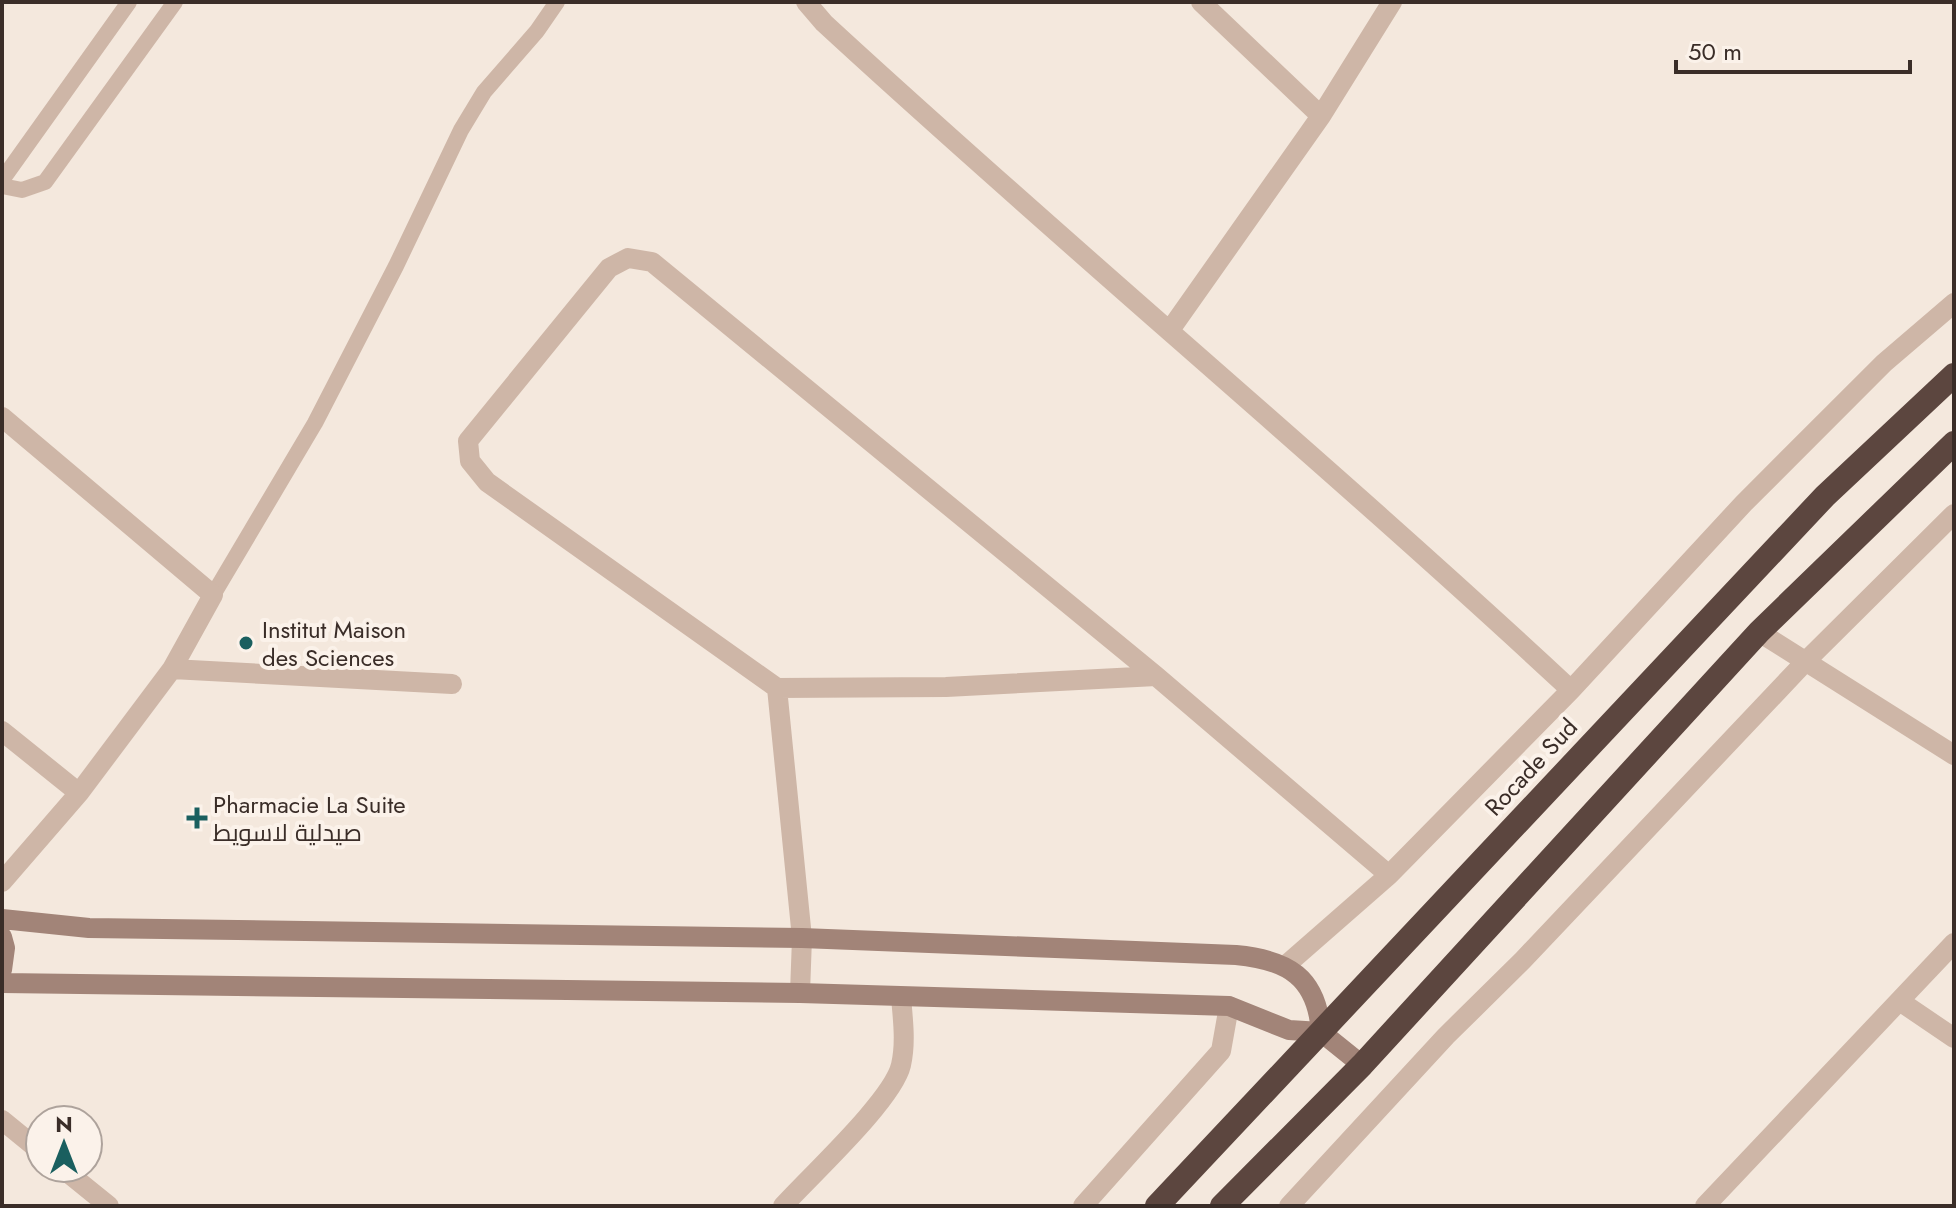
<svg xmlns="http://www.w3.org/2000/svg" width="1956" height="1208" font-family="Jost,Cairo,sans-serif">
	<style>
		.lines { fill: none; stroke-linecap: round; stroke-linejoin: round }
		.lane { stroke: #ceb6a7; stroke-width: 16 }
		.street { stroke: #ceb6a7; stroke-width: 20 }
		.secondary { stroke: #a28478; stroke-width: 20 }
		.highway { stroke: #5c463f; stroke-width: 24 }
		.poi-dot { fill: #1a5f5f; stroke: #fbf2ea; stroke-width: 3 }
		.labels { text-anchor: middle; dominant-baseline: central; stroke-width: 8; stroke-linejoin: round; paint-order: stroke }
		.poi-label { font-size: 24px; fill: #3a2d28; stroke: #fbf2ea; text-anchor: start }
		.street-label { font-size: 24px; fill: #3a2d28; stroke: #fbf2ea }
	</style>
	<rect width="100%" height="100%" fill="#f4e8dd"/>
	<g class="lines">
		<!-- lane -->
		<path class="lane" d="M 2,180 L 129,2
			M 2,186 L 22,190 L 45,182 L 175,2
			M 213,595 L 315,423 L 396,266 L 461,130 L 484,92 L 537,31 L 557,2"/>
		<!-- street -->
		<path class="street" d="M 806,2 L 824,23 C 1069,249 1326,462 1571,690
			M 1201,2 L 1321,116
			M 1170,330 L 1321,116 L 1392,2
			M 2,417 L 213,595 L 172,669 L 79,793 L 2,882
			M 1759,632 L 1954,755
			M 172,669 L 452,684
			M 1156,676 L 946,687 L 777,688 L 487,482 L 470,461 L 468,441 L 609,268 L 628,258 L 652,262 L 1156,676 L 1389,875
			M 777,688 L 802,938 L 800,993
			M 2,731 L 79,793
			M 1285,966 L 1389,875 L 1571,690 L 1744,503 L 1884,363 L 1954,303
			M 1901,1002 L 1954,1038
			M 2,1120 L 40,1151
			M 62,1168 L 109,1206
			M 783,1206 C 810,1176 893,1100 901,1065 C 906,1043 903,1020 901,997
			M 1083,1206 L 1221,1051 L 1229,1006
			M 1289,1206 L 1446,1036 L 1523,960 L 1806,661 L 1954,514
			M 1705,1206 L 1954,943"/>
		<!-- secondary -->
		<path class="secondary" d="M 2,919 L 89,928 L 802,938 L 1236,955 C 1288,960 1317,977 1321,1032
			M 2,937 L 5,948 L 2,970
			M 2,983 L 800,993 L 1229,1006 L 1289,1030 L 1321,1032 L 1362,1065"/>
		<!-- highway -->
		<path class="highway" d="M 1157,1206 L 1825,496 L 1954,375
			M 1222,1206 L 1362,1065 L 1759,632 L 1954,443"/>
	</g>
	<!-- markers -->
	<g class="poi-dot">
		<circle cx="246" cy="643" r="8"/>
		<path d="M193 806h8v8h8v8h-8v8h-8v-8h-8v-8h8z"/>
	</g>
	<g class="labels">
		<!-- poi labels -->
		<g class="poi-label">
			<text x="262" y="629">Institut Maison<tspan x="262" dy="28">des Sciences</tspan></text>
			<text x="213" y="804">Pharmacie La Suite<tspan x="213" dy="28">صيدلية لاسويط</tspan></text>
		</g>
		<!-- street labels -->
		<g class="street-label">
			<text transform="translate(1531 767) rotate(-47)">Rocade Sud</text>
		</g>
	</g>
	<!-- border -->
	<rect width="1956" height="1208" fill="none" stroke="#3a2d28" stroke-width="8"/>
	<!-- north arrow -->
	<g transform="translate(64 1144)"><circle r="38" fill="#fbf2ea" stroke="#aea39c" stroke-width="2"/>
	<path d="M0-6L14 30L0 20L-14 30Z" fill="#1a5f5f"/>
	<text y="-12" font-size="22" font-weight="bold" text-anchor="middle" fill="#3a2d28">N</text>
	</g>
	<!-- scale -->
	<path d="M1676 60v12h234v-12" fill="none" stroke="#3a2d28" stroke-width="4"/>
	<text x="1688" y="60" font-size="24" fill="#3a2d28" stroke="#fbf2ea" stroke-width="6" paint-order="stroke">50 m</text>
</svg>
